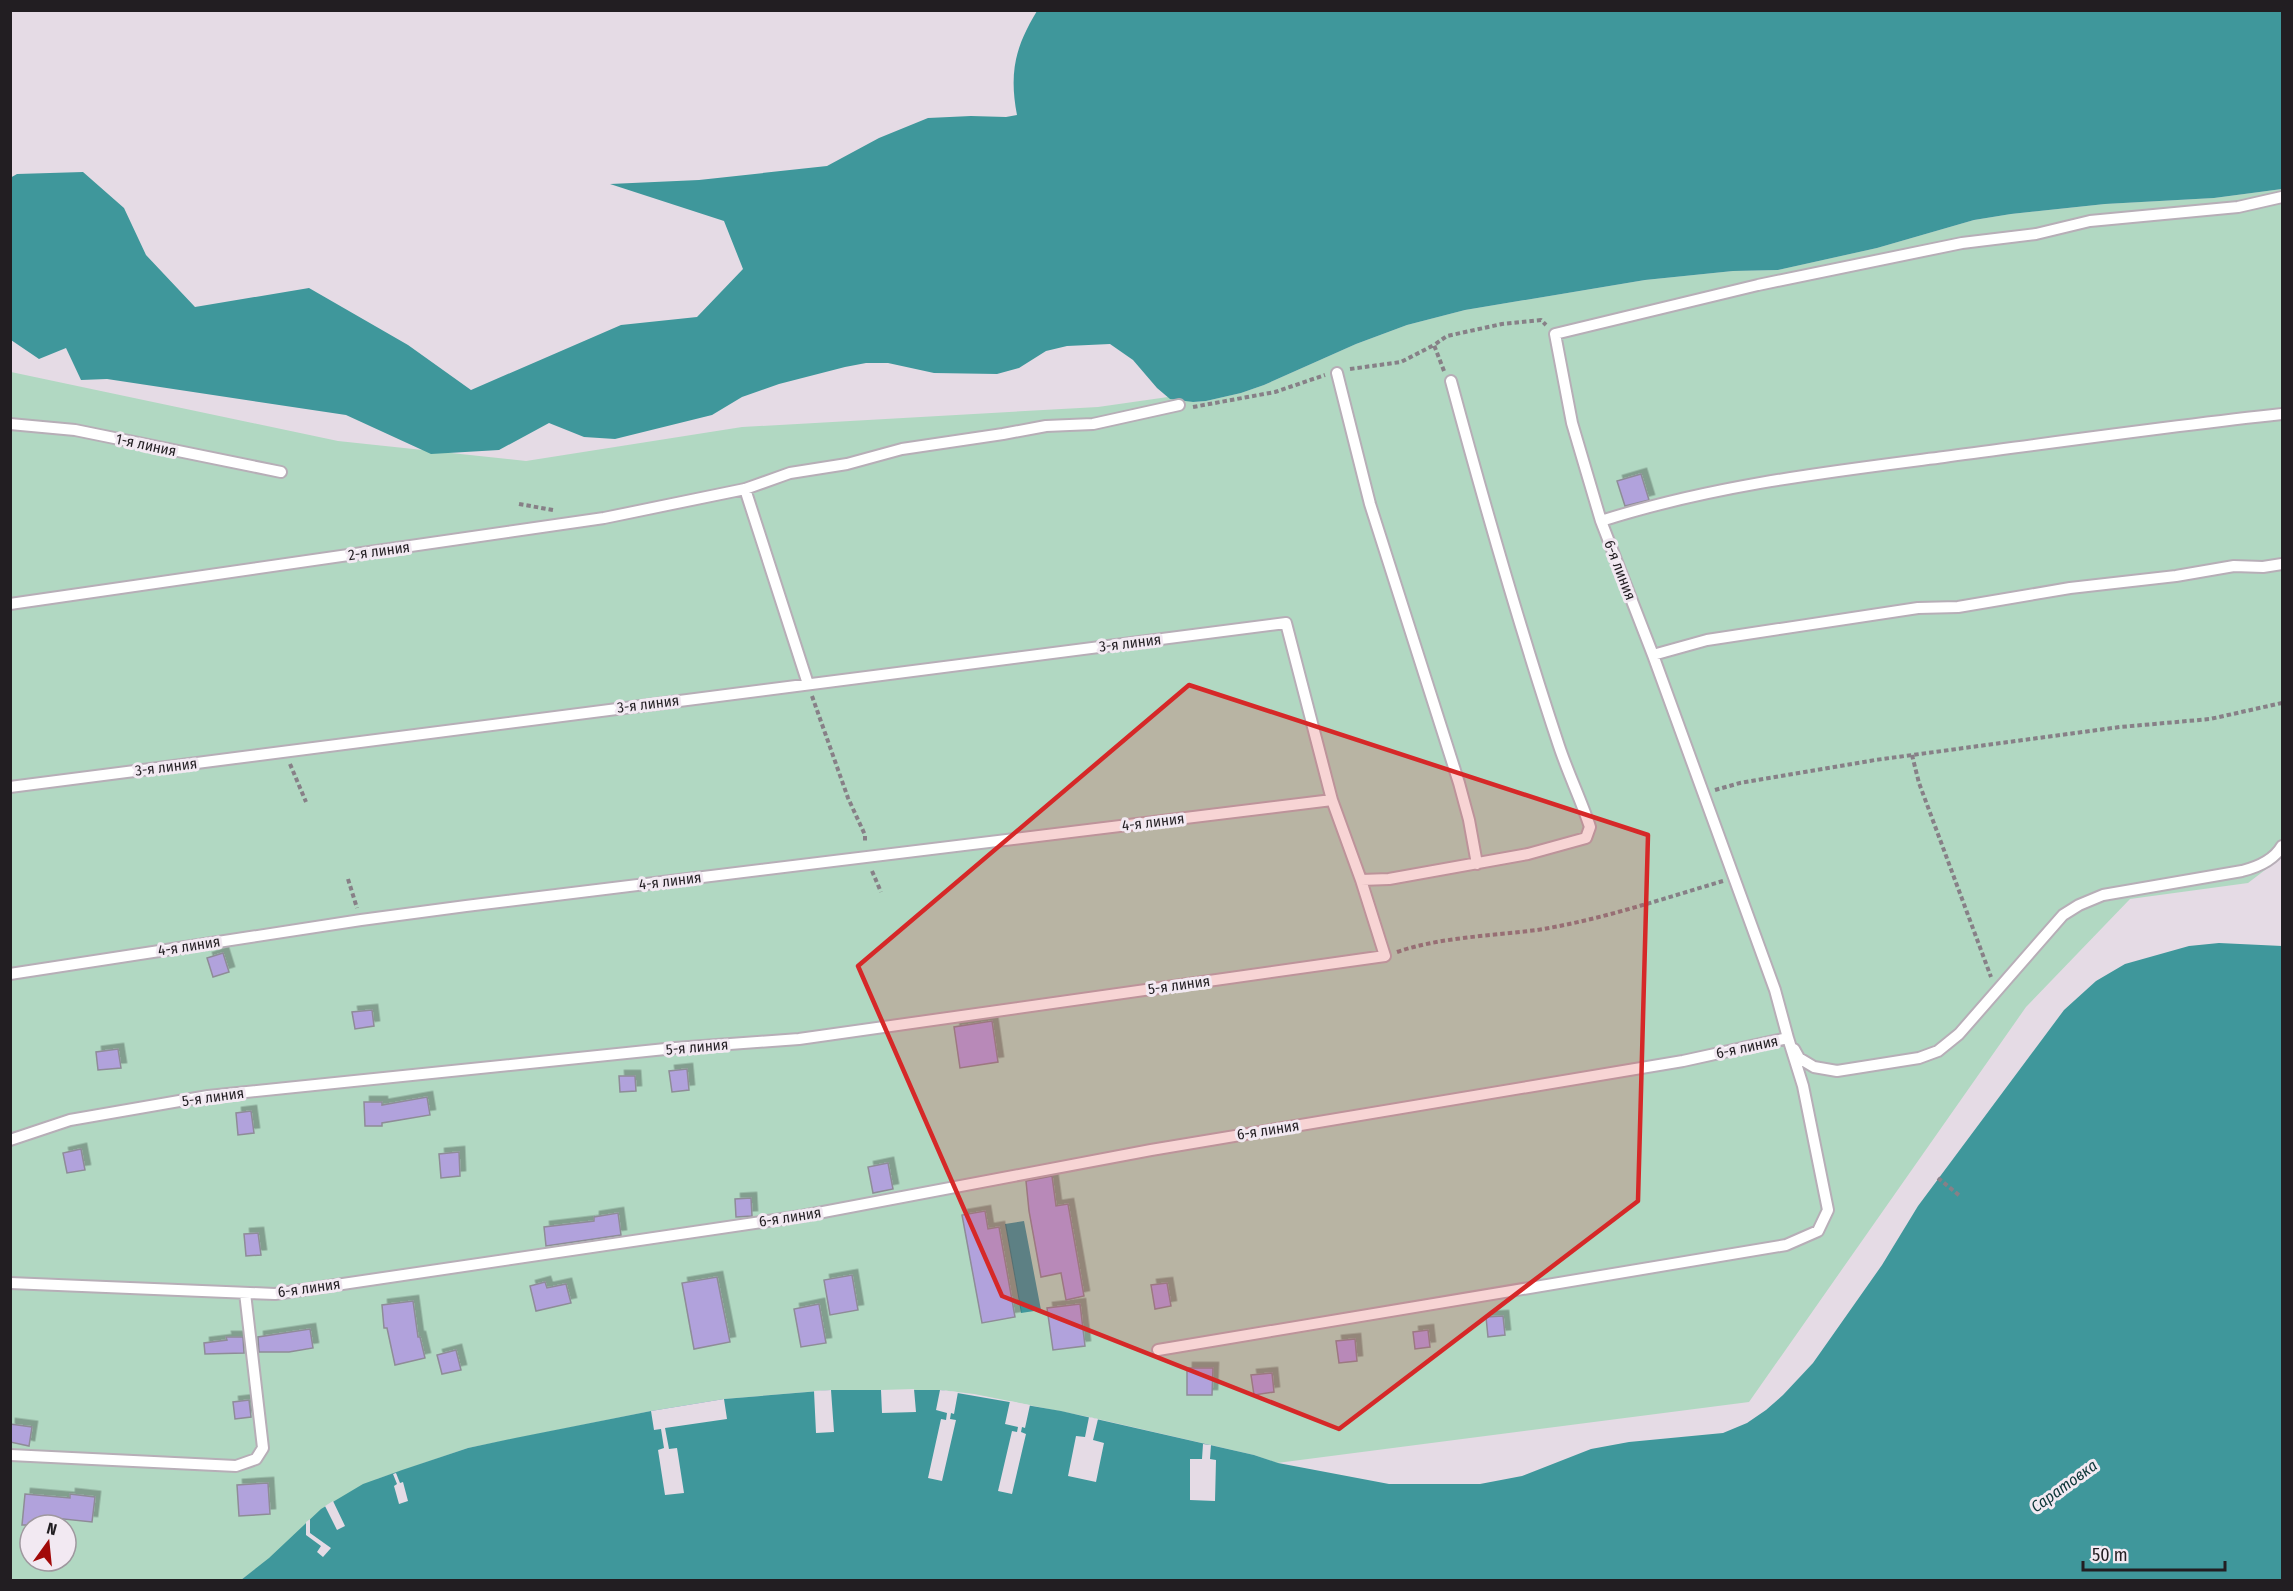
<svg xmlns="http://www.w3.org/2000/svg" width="2293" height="1591" font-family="'Fira Sans Condensed',sans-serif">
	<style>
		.green { fill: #b1d8c2; fill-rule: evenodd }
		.water { fill: #3f979b }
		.pier { fill: #e5dbe5 }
		.building { fill: #b1a2dc; stroke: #8e8c97; stroke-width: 1.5; filter: url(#shadow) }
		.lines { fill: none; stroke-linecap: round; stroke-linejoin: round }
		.lane-casing { stroke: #b7aeb7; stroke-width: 14 }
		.path { stroke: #878087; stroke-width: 4; stroke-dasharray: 4.5 3; stroke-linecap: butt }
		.lane { stroke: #fff; stroke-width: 10 }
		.marked { fill: #d62828; fill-opacity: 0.2; stroke: #d62828; stroke-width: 4.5; stroke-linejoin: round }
		.labels { text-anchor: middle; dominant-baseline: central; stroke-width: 6; stroke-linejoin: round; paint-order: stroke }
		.street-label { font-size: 15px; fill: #221e22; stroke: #f2e9f2 }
		.water-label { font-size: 16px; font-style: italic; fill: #0c3638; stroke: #f2e9f2 }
	</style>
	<defs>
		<filter id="shadow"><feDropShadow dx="5.5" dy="-5.5" stdDeviation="0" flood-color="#0004"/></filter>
	</defs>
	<rect width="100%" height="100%" fill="#e5dbe5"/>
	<!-- green -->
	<path class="green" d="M 2282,189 L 2282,857 L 2248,883 L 2130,899 L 2026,1007 L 1749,1402 L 1277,1463 L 1254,1455 L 1089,1417 L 974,1394 L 940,1390 L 832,1390 L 724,1399 L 651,1411 L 468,1448 L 377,1479 L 241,1580 L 11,1580 L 11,372 L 338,441 L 526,461 L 742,427 L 1098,407 L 1168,397 L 1193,402 L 1206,401 L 1241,393 L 1264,385 L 1356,344 L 1407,325 L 1465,310 L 1645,280 L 1733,271 L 1778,270 L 1877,248 L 1974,220 L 2011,214 L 2105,204 L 2214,198 ZM 30,1525 L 66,1525 L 66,1561 L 30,1561 Z"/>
	<!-- water -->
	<path class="water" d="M 1037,11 L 2282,11 L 2282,189 L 2214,198 L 2105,204 L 2011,214 L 1974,220 L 1877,248 L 1778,270 L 1733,271 L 1645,280 L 1465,310 L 1407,325 L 1356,344 L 1264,385 L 1241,393 L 1206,401 L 1193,402 L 1170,399 L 1157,388 L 1133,360 L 1110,344 L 1067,346 L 1046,351 L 1019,368 L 997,374 L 934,373 L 888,363 L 866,363 L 845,367 L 779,384 L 742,397 L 712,415 L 615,439 L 584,437 L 549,423 L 499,450 L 431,454 L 346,415 L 107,379 L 81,380 L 66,348 L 39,359 L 11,340 L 10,178 L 17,174 L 83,172 L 124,208 L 146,255 L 195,307 L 309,288 L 408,345 L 471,390 L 621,325 L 697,317 L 743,269 L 724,221 L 610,184 L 699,180 L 827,166 L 879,138 L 928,118 L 971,116 L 1006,117 L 1017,115 C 1009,73 1015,47 1037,11 Z
		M 2219,943 L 2282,946 L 2282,1580 L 241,1580 L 269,1558 L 321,1509 L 363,1484 L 402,1470 L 468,1448 L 515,1438 L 651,1411 L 724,1399 L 832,1390 L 940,1390 L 1061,1411 L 1254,1455 L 1278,1463 L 1389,1484 L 1480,1484 L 1522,1476 L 1591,1449 L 1629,1442 L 1723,1433 L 1747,1423 L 1766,1410 L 1783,1395 L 1813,1363 L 1882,1265 L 1918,1206 L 2064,1010 L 2096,981 L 2125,964 L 2189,946 Z
		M 1024,1221 L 1041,1310 L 1021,1313 L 1005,1224 Z"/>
	<!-- pier -->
	<path class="pier" d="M 914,1389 L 916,1412 L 882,1413 L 881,1390 Z
		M 831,1390 L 834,1432 L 816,1433 L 814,1391 Z
		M 940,1390 L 958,1392 L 954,1414 L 951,1413 L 950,1419 L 956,1420 L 942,1481 L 928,1478 L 941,1419 L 946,1420 L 947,1413 L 936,1410 Z
		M 724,1399 L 727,1419 L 665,1428 L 669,1449 L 677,1448 L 684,1493 L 665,1495 L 658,1450 L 664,1448 L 661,1429 L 654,1430 L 651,1411 Z
		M 1010,1401 L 1030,1405 L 1025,1428 L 1022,1427 L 1021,1432 L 1026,1434 L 1012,1494 L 998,1491 L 1012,1431 L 1017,1432 L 1018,1427 L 1005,1424 Z
		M 1089,1417 L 1098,1419 L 1093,1440 L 1104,1443 L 1096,1482 L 1068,1476 L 1076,1436 L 1085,1437 Z
		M 1203,1444 L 1211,1445 L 1210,1459 L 1216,1460 L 1215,1501 L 1190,1500 L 1190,1459 L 1202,1459 Z
		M 396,1473 L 400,1483 L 403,1482 L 408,1501 L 399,1504 L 394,1486 L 397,1484 L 393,1474 Z
		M 333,1501 L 345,1526 L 337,1530 L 325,1506 Z
		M 310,1519 L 310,1533 L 331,1548 L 323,1557 L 317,1552 L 321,1546 L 306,1535 L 306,1522 Z"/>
	<!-- building -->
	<path class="building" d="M 1641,474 L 1649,500 L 1625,506 L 1617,481 Z
		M 223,953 L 229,972 L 213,977 L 207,958 Z
		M 372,1010 L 374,1026 L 355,1029 L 352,1012 Z
		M 992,1021 L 998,1062 L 960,1068 L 954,1027 Z
		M 118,1049 L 121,1068 L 98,1070 L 96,1052 Z
		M 687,1069 L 689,1090 L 672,1092 L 669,1071 Z
		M 619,1076 L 635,1076 L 636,1091 L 620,1092 Z
		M 427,1097 L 430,1115 L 382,1123 L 382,1126 L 365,1126 L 364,1102 L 382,1102 L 382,1105 Z
		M 251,1111 L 254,1133 L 238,1135 L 236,1113 Z
		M 81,1149 L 85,1170 L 67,1173 L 63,1153 Z
		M 459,1152 L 460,1176 L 441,1178 L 439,1154 Z
		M 888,1163 L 893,1189 L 873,1193 L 868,1167 Z
		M 1052,1176 L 1056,1206 L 1068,1204 L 1084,1296 L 1066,1300 L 1061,1273 L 1041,1277 L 1029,1211 L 1026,1181 Z
		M 751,1198 L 752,1216 L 736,1217 L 735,1199 Z
		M 985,1211 L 988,1229 L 999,1227 L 1015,1317 L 982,1323 L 962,1215 Z
		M 618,1213 L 621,1235 L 546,1246 L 544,1227 L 594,1221 L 594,1217 Z
		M 258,1233 L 261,1255 L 246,1256 L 244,1234 Z
		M 852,1275 L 858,1310 L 830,1315 L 824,1280 Z
		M 717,1277 L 730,1342 L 694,1349 L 682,1283 Z
		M 545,1282 L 547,1288 L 566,1284 L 571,1303 L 536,1311 L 530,1286 Z
		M 1167,1283 L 1171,1306 L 1155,1309 L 1151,1285 Z
		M 413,1301 L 418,1337 L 420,1337 L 425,1358 L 395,1365 L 387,1328 L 384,1328 L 382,1305 Z
		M 819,1304 L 826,1343 L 801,1347 L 794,1309 Z
		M 1080,1304 L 1085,1346 L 1053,1350 L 1047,1308 Z
		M 1503,1316 L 1505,1335 L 1488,1337 L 1486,1317 Z
		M 310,1329 L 313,1348 L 289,1352 L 259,1352 L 258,1337 Z
		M 1428,1330 L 1430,1347 L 1415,1349 L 1413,1332 Z
		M 226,1337 L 243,1337 L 244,1353 L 205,1354 L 204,1343 L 227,1340 Z
		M 1355,1339 L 1357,1361 L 1339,1363 L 1336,1341 Z
		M 456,1350 L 461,1370 L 442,1374 L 437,1355 Z
		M 1187,1368 L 1213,1368 L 1212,1395 L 1187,1395 Z
		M 1272,1373 L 1274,1392 L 1254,1395 L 1251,1375 Z
		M 249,1400 L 251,1417 L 235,1419 L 233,1402 Z
		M 10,1424 L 32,1427 L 29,1446 L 10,1442 Z
		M 268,1483 L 270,1514 L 239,1516 L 237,1485 Z
		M 25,1494 L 70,1498 L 70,1494 L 95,1497 L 92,1522 L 45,1517 L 45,1525 L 22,1525 Z"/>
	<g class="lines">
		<defs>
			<path id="lane" d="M 1337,373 L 1370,504 L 1459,783 L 1469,820 L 1477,864
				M 10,424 L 75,430 L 281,472
				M 745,489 L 808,684
				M 1601,521 C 1714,485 1827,472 1944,457 C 2057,442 2170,426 2282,414
				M 10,604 L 604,518 L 745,489 L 790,473 L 847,464 L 902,449 L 1003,434 L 1046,426 L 1093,424 L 1179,405
				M 1653,655 L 1707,640 L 1918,608 L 1958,607 L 2070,588 L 2176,576 L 2234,566 L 2263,567 L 2282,564
				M 10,787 L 1286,623 L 1332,800 L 1361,880 L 1385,956 L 799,1039 L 675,1048 L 208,1096 L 70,1120 L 10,1140
				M 1361,880 L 1389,879 L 1528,854 L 1586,838 L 1590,827 C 1581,800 1568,773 1559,746 C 1519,626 1484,503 1451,381
				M 10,974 L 361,920 L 466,906 L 1332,800
				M 1794,1049 L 1799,1058 L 1814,1067 L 1837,1071 L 1919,1058 L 1938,1051 L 1959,1034 L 2063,915 L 2079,905 L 2103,895 L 2242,871 C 2258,867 2274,860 2282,846
				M 10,1283 L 275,1294 L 802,1216 L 1151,1150 L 1683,1061 L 1788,1038 L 1775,990 L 1653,655 L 1601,521 L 1572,423 L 1555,334 L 1758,285 L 1962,243 L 2036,234 L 2090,221 L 2238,207 L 2282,197
				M 1158,1350 L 1786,1245 L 1818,1231 L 1828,1210 L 1803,1086 L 1788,1038
				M 10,1455 L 236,1466 L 256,1459 L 263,1448 L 245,1293"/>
		</defs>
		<!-- lane casing -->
		<use href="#lane" class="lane-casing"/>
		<!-- path -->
		<path class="path" d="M 1350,369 L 1401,362 L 1434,345
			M 1444,371 L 1434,345 L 1447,336 L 1502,324 L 1541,320 L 1546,325
			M 1193,407 L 1275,392 L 1325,375
			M 519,504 L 553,510
			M 812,696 L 848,798 L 865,835 L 865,843
			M 1912,755 L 1919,783 L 1991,977
			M 290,764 L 306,802
			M 1715,790 L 1740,783 L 1875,760 L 2120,727 L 2210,719 L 2282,703
			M 872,871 L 881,892
			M 348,879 L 357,908
			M 1397,952 C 1441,937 1491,936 1537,930 C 1600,920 1662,899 1723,881
			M 1938,1178 L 1960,1196"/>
		<!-- lane -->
		<use href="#lane" class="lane"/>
	</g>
	<!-- marked area -->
	<path class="marked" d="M 1189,685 L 1648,835 L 1638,1201 L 1339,1429 L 1002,1296 L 858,966 Z"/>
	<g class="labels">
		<!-- street labels -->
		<g class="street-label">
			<text transform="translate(146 445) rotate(12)">1-я линия</text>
			<text transform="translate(379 551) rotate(-8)">2-я линия</text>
			<text transform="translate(1620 570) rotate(69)">6-я линия</text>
			<text transform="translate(1130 643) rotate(-7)">3-я линия</text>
			<text transform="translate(648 704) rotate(-7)">3-я линия</text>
			<text transform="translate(166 767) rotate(-7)">3-я линия</text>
			<text transform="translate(1153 822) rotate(-7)">4-я линия</text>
			<text transform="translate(670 881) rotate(-7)">4-я линия</text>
			<text transform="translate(189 946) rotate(-9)">4-я линия</text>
			<text transform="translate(1179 985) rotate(-8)">5-я линия</text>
			<text transform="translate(697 1047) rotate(-5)">5-я линия</text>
			<text transform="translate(1747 1047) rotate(-12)">6-я линия</text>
			<text transform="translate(213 1097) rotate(-8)">5-я линия</text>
			<text transform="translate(1268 1130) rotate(-9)">6-я линия</text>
			<text transform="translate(790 1217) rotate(-9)">6-я линия</text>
			<text transform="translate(309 1288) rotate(-8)">6-я линия</text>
		</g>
		<!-- water labels -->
		<g class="water-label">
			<text transform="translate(2064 1486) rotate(-36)">Саратовка</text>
		</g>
	</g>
	<!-- border -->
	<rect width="2293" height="1591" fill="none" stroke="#221e22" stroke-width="24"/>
	<!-- north arrow -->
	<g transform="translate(48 1543) rotate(15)"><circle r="28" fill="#f2e9f2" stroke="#9f989f" stroke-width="1.5"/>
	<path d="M0-4.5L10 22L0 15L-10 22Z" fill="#a20909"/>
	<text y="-9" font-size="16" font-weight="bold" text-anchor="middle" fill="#221e22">N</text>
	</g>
	<!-- scale -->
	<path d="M2083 1561v9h142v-9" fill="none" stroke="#221e22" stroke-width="3"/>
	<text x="2092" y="1561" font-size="18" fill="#221e22" stroke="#f2e9f2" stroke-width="4.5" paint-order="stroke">50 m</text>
</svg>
